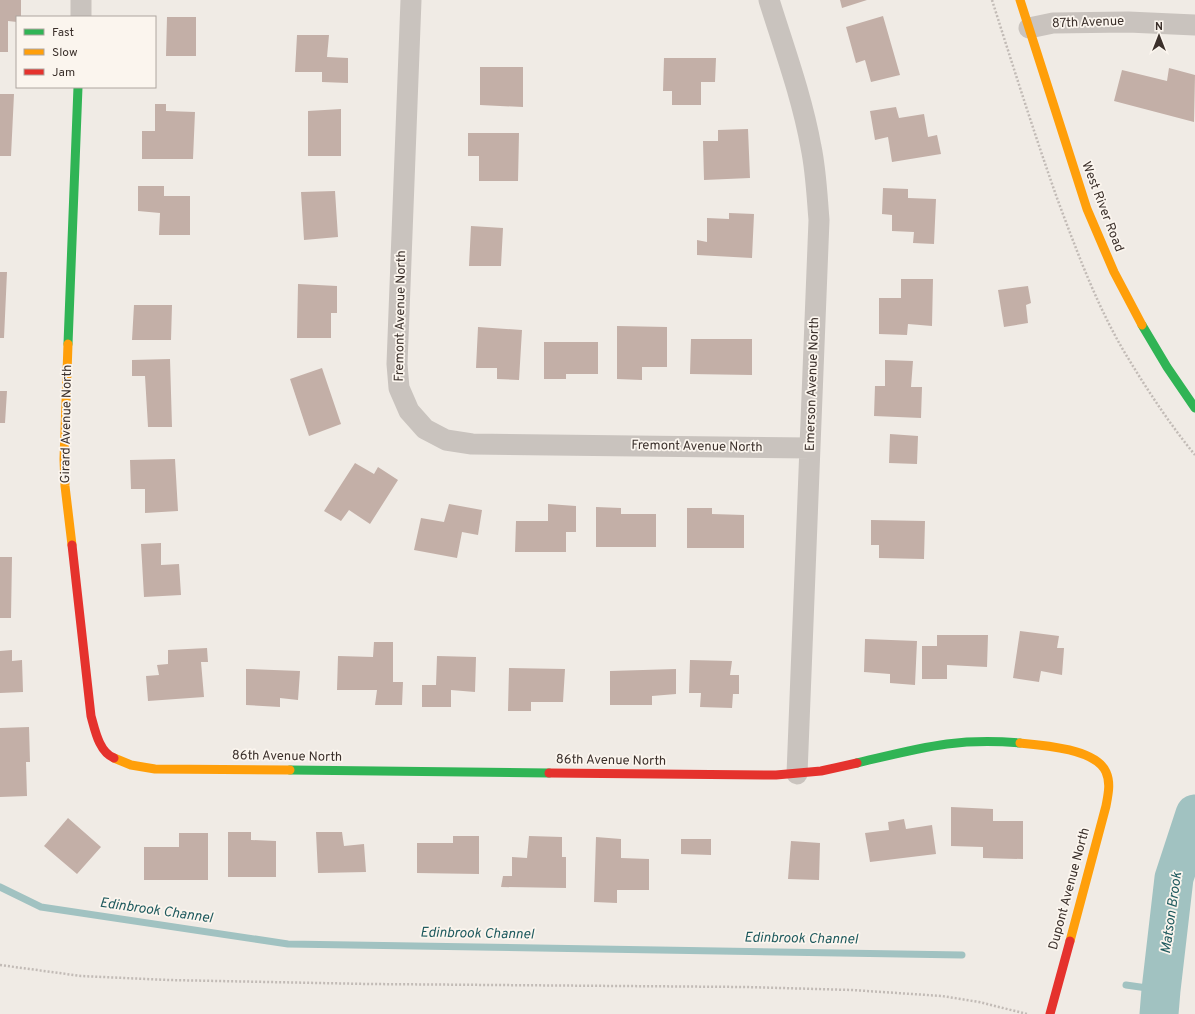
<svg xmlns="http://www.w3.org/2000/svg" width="1195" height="1014" font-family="Overpass,sans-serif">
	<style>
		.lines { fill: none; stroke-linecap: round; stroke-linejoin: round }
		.stream { stroke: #a1c2c1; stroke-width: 7 }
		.river { stroke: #a1c2c1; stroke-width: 39 }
		.building { fill: #c3afa7 }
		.path { stroke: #c2bbb6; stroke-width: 2.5; stroke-dasharray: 2 2; stroke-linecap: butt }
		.street { stroke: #c9c3be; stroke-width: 21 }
		.fast { stroke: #30b455; stroke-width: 9 }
		.slow { stroke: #ff9f0a; stroke-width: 9 }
		.jam { stroke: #e5322d; stroke-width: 9 }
		.labels { text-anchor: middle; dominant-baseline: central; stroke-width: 3.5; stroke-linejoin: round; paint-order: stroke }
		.street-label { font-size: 13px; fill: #3b302b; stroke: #fbf5ee }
		.water-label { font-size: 14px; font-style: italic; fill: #1f5a5e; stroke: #fbf5ee }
	</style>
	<rect width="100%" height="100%" fill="#f0ebe5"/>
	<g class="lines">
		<!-- stream -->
		<path class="stream" d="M 0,887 L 41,907 L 288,944 L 962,955
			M 1126,985 L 1161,990"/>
		<!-- river -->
		<path class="river" d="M 1159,1014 L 1161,990 L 1174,878 L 1195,814"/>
	</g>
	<!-- building -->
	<path class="building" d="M 0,0 L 21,0 L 21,17 L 17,17 L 17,22 L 8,21 L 8,52 L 0,52 Z
		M 840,0 L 867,0 L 842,8 Z
		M 883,16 L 900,75 L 871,82 L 865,60 L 856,63 L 846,27 Z
		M 167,17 L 196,17 L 196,56 L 166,56 Z
		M 297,35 L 329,35 L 327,57 L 348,58 L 348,83 L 322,82 L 322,72 L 295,72 Z
		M 664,58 L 716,58 L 715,82 L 701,82 L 701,105 L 672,105 L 672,91 L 663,91 Z
		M 480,67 L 523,67 L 523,107 L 480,105 Z
		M 1169,68 L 1195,75 L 1194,122 L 1114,101 L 1122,70 L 1167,81 Z
		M 0,94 L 14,94 L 11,156 L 0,156 Z
		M 155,104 L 166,104 L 166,111 L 195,112 L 193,159 L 142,159 L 142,131 L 155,131 Z
		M 896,107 L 899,118 L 924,114 L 928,137 L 937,135 L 941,154 L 892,162 L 888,137 L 875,140 L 870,111 Z
		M 341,109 L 341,156 L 308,156 L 308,111 Z
		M 748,129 L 750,178 L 704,180 L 703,141 L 718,141 L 718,130 Z
		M 468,133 L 519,133 L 518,181 L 479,181 L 479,156 L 468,156 Z
		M 138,186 L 164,186 L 164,196 L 190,196 L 190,235 L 159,235 L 160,213 L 138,211 Z
		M 883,188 L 908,189 L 908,198 L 936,199 L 934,244 L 913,243 L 914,232 L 892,231 L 892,215 L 882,214 Z
		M 335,191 L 338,237 L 304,240 L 301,192 Z
		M 729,213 L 754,214 L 752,258 L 697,255 L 697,240 L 707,242 L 707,218 L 729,219 Z
		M 471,226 L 503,228 L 501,266 L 469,266 Z
		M 0,272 L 7,272 L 4,338 L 0,338 Z
		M 901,279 L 933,279 L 932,326 L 908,324 L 907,335 L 879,334 L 879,298 L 901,298 Z
		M 298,284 L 337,286 L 337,313 L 331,313 L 331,338 L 297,338 Z
		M 1028,286 L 1031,303 L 1026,305 L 1028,323 L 1004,327 L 998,290 Z
		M 134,305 L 172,305 L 171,340 L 132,340 Z
		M 617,326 L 667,327 L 667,367 L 642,367 L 642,380 L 617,379 Z
		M 478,327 L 522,330 L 519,380 L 497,379 L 497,368 L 476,368 Z
		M 691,339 L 752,339 L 752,375 L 690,374 Z
		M 544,342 L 598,342 L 598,374 L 566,374 L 566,379 L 544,379 Z
		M 170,359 L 172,427 L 148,427 L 145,376 L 132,376 L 132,360 Z
		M 885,360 L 913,361 L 911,387 L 922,387 L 921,418 L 874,416 L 875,386 L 885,386 Z
		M 322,368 L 341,424 L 309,436 L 290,379 Z
		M 0,391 L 7,391 L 5,423 L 0,423 Z
		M 890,434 L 918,436 L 917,464 L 889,463 Z
		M 175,459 L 178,511 L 145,513 L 145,489 L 131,489 L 130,460 Z
		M 355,463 L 374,474 L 378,467 L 398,480 L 370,524 L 349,510 L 341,521 L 324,511 Z
		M 449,504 L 482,510 L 478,535 L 462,532 L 457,558 L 414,550 L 421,518 L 444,522 Z
		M 548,504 L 576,506 L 576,532 L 566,532 L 566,552 L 515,552 L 516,521 L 548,521 Z
		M 596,507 L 621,508 L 621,514 L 656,514 L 656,547 L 596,547 Z
		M 687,508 L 712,508 L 712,514 L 744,515 L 744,548 L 687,548 Z
		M 871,520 L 925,521 L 924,559 L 879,558 L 879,545 L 871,545 Z
		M 161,543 L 161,565 L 179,564 L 181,595 L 144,597 L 141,544 Z
		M 0,557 L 12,557 L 11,618 L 0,618 Z
		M 1020,631 L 1059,636 L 1057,648 L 1064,648 L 1062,675 L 1041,671 L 1039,682 L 1013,678 Z
		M 937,635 L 988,635 L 987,667 L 947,665 L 947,679 L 922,679 L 922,646 L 937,646 Z
		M 865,639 L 917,641 L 915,685 L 890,683 L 890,674 L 864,672 Z
		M 374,642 L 393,642 L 393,682 L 403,682 L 402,705 L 375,705 L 377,690 L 337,690 L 338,656 L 373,657 Z
		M 207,648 L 208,662 L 201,662 L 204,697 L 148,701 L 146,676 L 159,675 L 157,665 L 168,664 L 168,650 Z
		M 12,650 L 12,661 L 22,660 L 23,692 L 0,693 L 0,651 Z
		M 437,656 L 476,657 L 475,692 L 451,690 L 451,707 L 422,707 L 422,685 L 436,685 Z
		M 690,660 L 732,661 L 730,675 L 739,675 L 739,694 L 733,694 L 732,708 L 700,707 L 701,693 L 689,693 Z
		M 509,668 L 565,669 L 563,702 L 531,702 L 531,711 L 508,711 Z
		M 246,669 L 300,671 L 298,700 L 280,698 L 280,707 L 246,705 Z
		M 676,669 L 676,694 L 652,696 L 652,705 L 610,705 L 610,671 Z
		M 29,727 L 30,762 L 26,762 L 27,796 L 0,797 L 0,728 Z
		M 951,807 L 993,809 L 993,821 L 1023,821 L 1023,859 L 983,858 L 983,847 L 951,846 Z
		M 68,818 L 101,847 L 77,874 L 44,846 Z
		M 904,819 L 906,829 L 932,825 L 936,854 L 870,862 L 865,833 L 889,830 L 888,822 Z
		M 228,832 L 251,832 L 251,840 L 276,841 L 276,877 L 228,877 Z
		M 316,832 L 342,832 L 344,846 L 364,844 L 366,872 L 318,873 Z
		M 179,833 L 208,833 L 208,880 L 144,880 L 144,847 L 179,847 Z
		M 453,836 L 479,836 L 479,874 L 417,873 L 417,843 L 453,843 Z
		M 529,836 L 562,837 L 562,857 L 566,857 L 566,888 L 501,887 L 503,876 L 512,876 L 512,857 L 527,858 Z
		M 596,837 L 621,839 L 621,858 L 649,859 L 649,890 L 617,890 L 617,903 L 594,902 Z
		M 681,839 L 711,839 L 711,855 L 681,854 Z
		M 791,841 L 820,843 L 819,880 L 788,879 Z"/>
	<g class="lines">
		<!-- path -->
		<path class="path" d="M 992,0 C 1013,66 1034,133 1057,198 C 1076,249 1095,301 1122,348 C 1144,385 1168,422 1195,455
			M 0,965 L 81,976 L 168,980 L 369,984 L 746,987 L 852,990 L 942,996 L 979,1002 L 1027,1014"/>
		<!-- street -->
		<path class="street" d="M 411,0 L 397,364 L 399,388 L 409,411 L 425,429 L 446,440 L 472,444 L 810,448
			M 769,0 C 784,48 802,97 811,147 C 816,171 817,196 819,220 L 797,774
			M 81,17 L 81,0
			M 1029,28 L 1053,23 L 1128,22 L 1195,25"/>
		<!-- fast -->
		<path class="fast" d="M 1142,325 L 1167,367 L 1195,408
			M 68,344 L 78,87
			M 857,763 C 887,756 917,748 947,744 C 971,741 996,741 1020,743
			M 290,770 L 549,773"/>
		<!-- slow -->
		<path class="slow" d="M 1020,0 L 1087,209 L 1114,272 L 1142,325
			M 68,344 L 64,459 L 65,486 L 72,545
			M 1020,743 C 1043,745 1096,749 1106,772 C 1111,783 1108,795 1106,806 L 1070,941
			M 114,758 L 131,765 L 155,769 L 290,770"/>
		<!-- jam -->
		<path class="jam" d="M 72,545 L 91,716 C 95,730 99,752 114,758
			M 549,773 L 776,775 L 821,771 L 857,763
			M 1050,1014 L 1070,941"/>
	</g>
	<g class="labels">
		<!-- street labels -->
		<g class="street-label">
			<text transform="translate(1088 23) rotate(-2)">87th Avenue</text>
			<text transform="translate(1102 207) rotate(69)">West River Road</text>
			<text transform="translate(401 316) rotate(-89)">Fremont Avenue North</text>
			<text transform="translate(813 384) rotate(-88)">Emerson Avenue North</text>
			<text transform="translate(67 424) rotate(-89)">Girard Avenue North</text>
			<text transform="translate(697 447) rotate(1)">Fremont Avenue North</text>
			<text transform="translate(287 757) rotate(1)">86th Avenue North</text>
			<text transform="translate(611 761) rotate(1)">86th Avenue North</text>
			<text transform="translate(1070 889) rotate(-75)">Dupont Avenue North</text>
		</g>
		<!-- water labels -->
		<g class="water-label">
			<text transform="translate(156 911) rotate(8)">Edinbrook Channel</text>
			<text transform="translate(1172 913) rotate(-82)">Matson Brook</text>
			<text transform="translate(477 934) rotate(1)">Edinbrook Channel</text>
			<text transform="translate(801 939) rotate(1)">Edinbrook Channel</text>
		</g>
	</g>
	<!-- legend -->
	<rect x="16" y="16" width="140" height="72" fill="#fbf5ee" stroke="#aea6a0"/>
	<rect x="24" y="29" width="20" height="6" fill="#30b455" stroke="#aea6a0"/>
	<text x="52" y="36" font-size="12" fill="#3b302b">Fast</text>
	<rect x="24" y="49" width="20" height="6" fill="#ff9f0a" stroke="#aea6a0"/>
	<text x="52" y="56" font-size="12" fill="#3b302b">Slow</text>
	<rect x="24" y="69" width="20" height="6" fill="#e5322d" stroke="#aea6a0"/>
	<text x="52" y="76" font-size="12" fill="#3b302b">Jam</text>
	<!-- north arrow -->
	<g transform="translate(1159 36)" stroke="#fbf5ee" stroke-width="3" paint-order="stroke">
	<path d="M0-3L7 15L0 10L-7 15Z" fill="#3b302b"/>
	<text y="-6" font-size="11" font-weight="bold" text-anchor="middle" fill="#3b302b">N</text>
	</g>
</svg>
